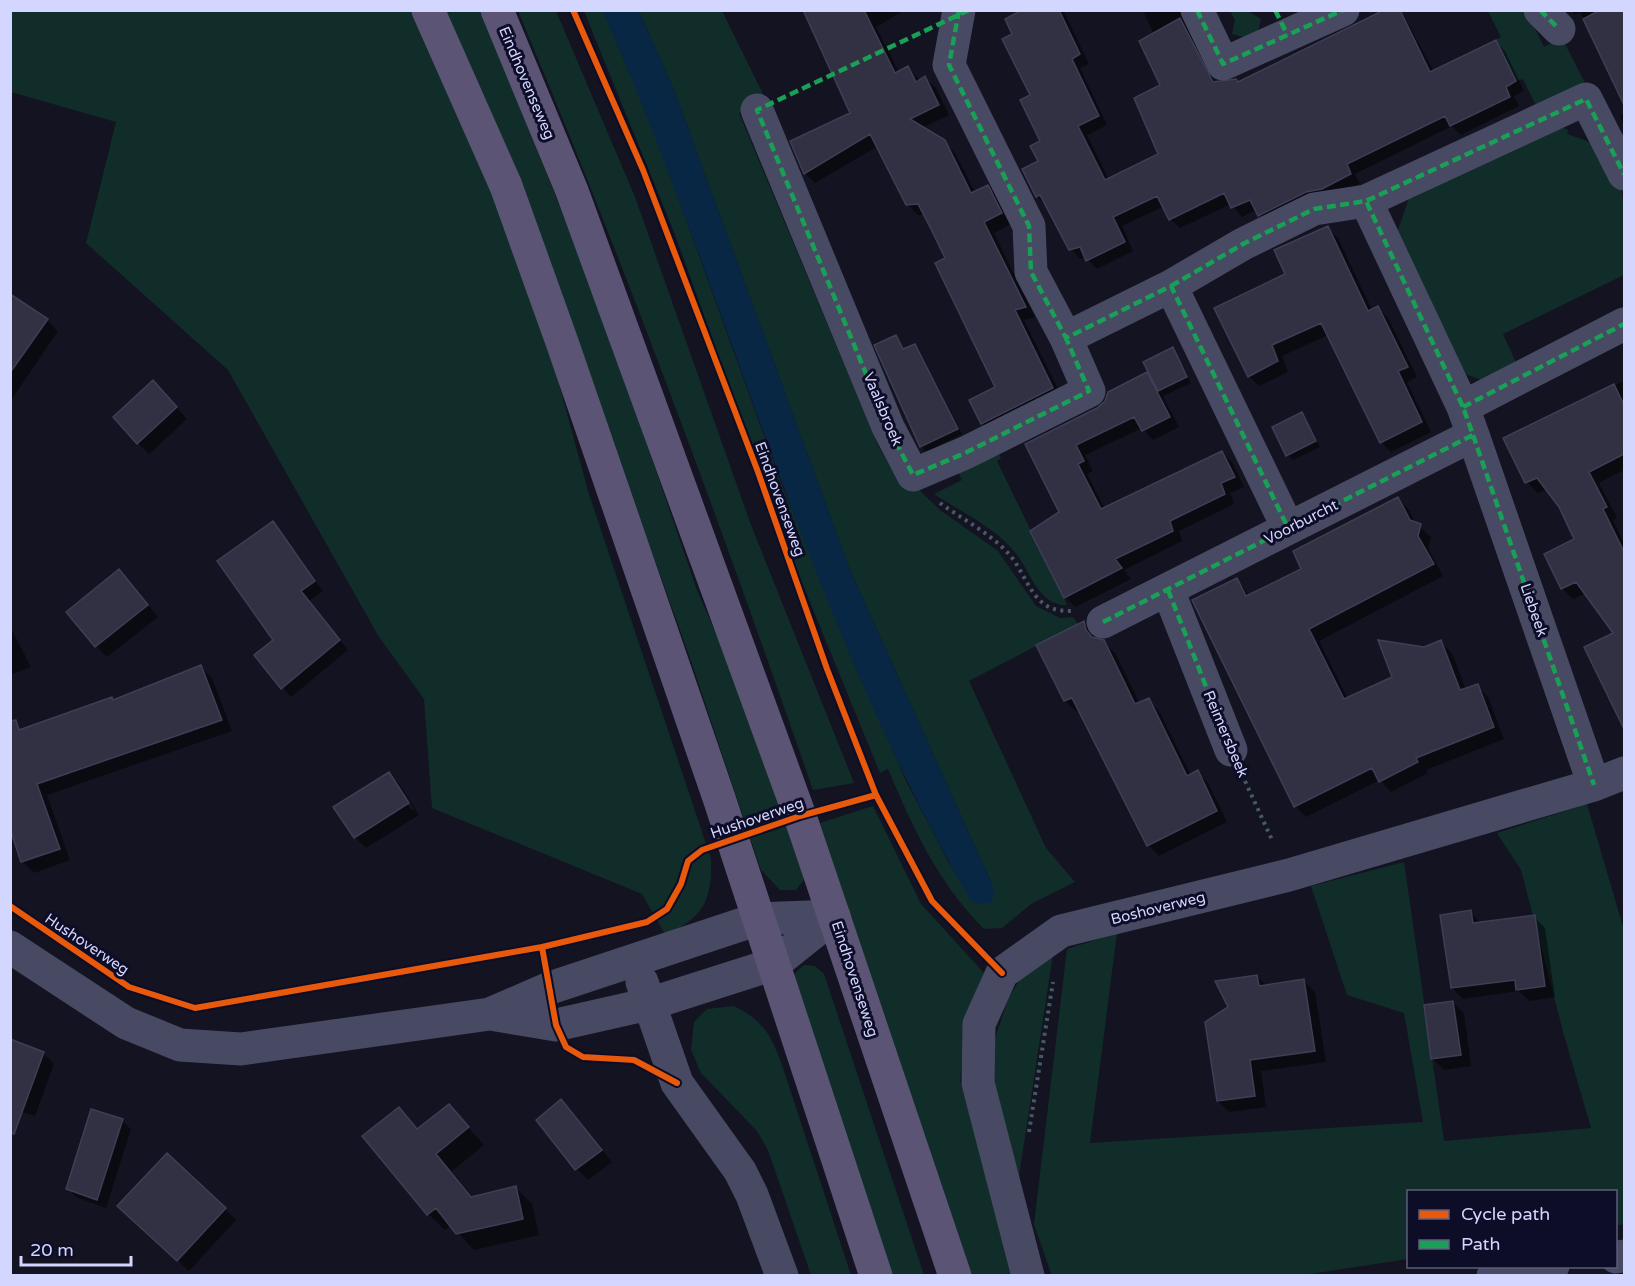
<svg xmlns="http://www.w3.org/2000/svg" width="1635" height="1286" font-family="'Varela Round',sans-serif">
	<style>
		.green { fill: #112d2a }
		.water { fill: #082744 }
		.shadow { fill: #0007; fill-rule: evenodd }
		.building { fill: #323143; stroke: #3e3e56; stroke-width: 1.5 }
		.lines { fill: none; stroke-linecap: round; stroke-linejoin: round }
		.path { stroke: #465a65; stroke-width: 4; stroke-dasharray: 3 4.5; stroke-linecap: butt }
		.minor { stroke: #474a62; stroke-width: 33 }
		.major { stroke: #5b5474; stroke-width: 33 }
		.quiet { stroke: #1a9f57; stroke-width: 4.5; stroke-dasharray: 9 4.5; stroke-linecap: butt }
		.cycleway-casing { stroke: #0e0d27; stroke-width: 10 }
		.cycleway { stroke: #e8590c; stroke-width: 6 }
		.labels { text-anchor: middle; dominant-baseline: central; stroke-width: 6; stroke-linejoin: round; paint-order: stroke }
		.street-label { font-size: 15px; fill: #d3d6ff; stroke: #0e0d27 }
	</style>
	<rect width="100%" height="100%" fill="#141321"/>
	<!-- green -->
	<path class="green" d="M 10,11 L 412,11 L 438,60 L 533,288 L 588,491 L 711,859 C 712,902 704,915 666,936 L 642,894 L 432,808 L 424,699 L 379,637 L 228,370 L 86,243 L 116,122 L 11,92 Z
		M 446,11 L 481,11 L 596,296 L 697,590 L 781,783 L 806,870 L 803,881 L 796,890 L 780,890 L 761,870 L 688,652 L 522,193 Z
		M 518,11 L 556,11 L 635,197 L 751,525 L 854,783 L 813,790 C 722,527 626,267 518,11 Z
		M 584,11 L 603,11 L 647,112 L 783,488 L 906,781 L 950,865 L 991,882 L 850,570 L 674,90 L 639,11 L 722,11 L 766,100 L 739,113 L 877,443 L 899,483 L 917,488 L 940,510 L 998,551 L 1036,606 L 1060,618 L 1073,617 L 1078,624 L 969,681 L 1046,848 L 1075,882 L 1031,904 L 1002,928 L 984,929 C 938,883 913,828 888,769 L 880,773 L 787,546 L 674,232 Z
		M 1230,11 L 1248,11 L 1261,19 L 1258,31 L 1247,38 L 1232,34 L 1235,20 Z
		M 1488,11 L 1526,11 L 1544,47 L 1562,38 L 1586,85 L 1537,108 L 1523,79 L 1516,81 L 1496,40 L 1501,37 Z
		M 1554,124 L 1568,130 L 1567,134 C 1576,137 1586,140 1593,144 C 1633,168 1624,236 1624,275 L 1503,334 L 1517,365 L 1484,381 L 1460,372 L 1395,239 L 1410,195 L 1413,198 Z
		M 997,450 L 1001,458 L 997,461 L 1067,605 C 1039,606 1031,573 1017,555 C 997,528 961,512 934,494 L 962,480 L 957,470 Z
		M 1587,804 L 1624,930 L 1624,1224 L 1616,1226 L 1616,1192 L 1408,1192 L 1408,1259 L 1304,1275 L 1052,1276 L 1034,1224 L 1067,949 L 1117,933 L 1090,1143 L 1423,1122 L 1404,1013 L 1347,995 L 1311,886 L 1404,862 L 1444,1141 L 1591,1128 L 1564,1035 L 1521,870 L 1497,833 Z
		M 873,806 L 921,904 L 984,973 L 966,1018 L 960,1081 L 1016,1275 L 969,1275 L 820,823 Z
		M 1054,948 L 1019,1176 L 993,1081 L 995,1039 L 1008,999 L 1028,966 Z
		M 804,965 L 815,966 L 824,974 L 924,1275 L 890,1275 L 793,984 L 795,973 Z
		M 734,1006 C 763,1021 769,1032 781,1062 L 851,1275 L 811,1275 L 768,1150 L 757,1131 L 701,1073 L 691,1050 L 694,1022 L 707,1009 Z"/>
	<!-- water -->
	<path class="water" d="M 603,11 L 639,11 L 674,90 L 850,570 L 991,882 L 995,893 L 991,902 L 980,904 L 971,901 C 809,622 731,305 603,11 Z"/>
	<!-- shadow -->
	<path class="shadow" d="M 805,10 L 905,10 L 876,27 L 899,72 L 908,68 L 920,81 L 925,78 L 936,88 L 949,115 L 922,128 L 944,142 L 955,153 L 975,192 L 987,187 L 998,197 L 1011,224 L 994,233 L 1035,317 L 1024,320 L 1063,399 L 993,434 L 982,423 L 997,388 L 947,258 L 925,215 L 918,215 L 907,204 L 878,146 L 815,183 L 805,173 L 852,114 Z
		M 1026,10 L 1063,10 L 1089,64 L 1080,68 L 1107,125 L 1087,135 L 1109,180 L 1160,155 L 1162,86 L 1154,35 L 1143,10 L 1181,10 L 1215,83 L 1239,83 L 1386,10 L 1401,10 L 1434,72 L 1496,42 L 1505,51 L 1524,91 L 1514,96 L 1519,106 L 1461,135 L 1452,126 L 1355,174 L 1360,184 L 1268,224 L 1256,210 L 1242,217 L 1231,204 L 1180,228 L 1170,219 L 1164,206 L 1122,226 L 1133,251 L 1097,269 L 1086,257 L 1080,259 L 1071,249 L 1046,206 L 1037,196 L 1042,142 L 1032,96 L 1014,35 Z
		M 1571,10 L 1624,10 L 1624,102 L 1580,12 L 1575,15 Z
		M 1624,114 L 1624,126 L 1620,116 Z
		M 1327,228 L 1338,238 L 1372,310 L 1378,308 L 1388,318 L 1417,377 L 1407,382 L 1431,432 L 1391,452 L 1381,442 L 1328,335 L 1282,356 L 1288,372 L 1259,386 L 1249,376 L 1287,275 Z
		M 10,295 L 47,320 L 58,331 L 10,402 Z
		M 895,337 L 905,350 L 915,345 L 920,351 L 962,434 L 926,452 L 921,446 Z
		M 1173,349 L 1191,383 L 1163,396 L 1179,427 L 1153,440 L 1142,428 L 1085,455 L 1093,471 L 1087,474 L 1105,509 L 1222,452 L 1232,462 L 1244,487 L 1230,493 L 1234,504 L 1179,531 L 1182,541 L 1124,570 L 1131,579 L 1075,607 L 1065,597 L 1061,513 L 1027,445 L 1098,409 L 1147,374 L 1153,380 Z
		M 1624,381 L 1624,470 L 1599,483 L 1617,518 L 1613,520 L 1624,543 L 1624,717 L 1615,707 L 1615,634 L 1586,593 L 1573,599 L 1562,588 L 1576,540 L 1560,507 L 1547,489 L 1538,493 L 1527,482 L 1505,439 Z
		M 164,393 L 187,419 L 149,454 L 138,443 Z
		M 1301,414 L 1320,447 L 1293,460 L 1287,455 Z
		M 1398,499 L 1409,510 L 1416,524 L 1431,537 L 1428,548 L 1443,576 L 1319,641 L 1348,699 L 1394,678 L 1424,648 L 1441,642 L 1452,653 L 1466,690 L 1477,686 L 1488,697 L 1504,739 L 1426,770 L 1428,773 L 1391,792 L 1380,780 L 1306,817 L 1295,806 L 1237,580 L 1250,596 L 1303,570 Z
		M 273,523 L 323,591 L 309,601 L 348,650 L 291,697 L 256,656 L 275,640 Z
		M 119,571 L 158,617 L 107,657 L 96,646 Z
		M 1084,622 L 1095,633 L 1096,640 L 1103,642 L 1115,653 L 1140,704 L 1148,700 L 1159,711 L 1191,775 L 1197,772 L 1208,783 L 1227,822 L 1159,856 L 1148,845 L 1080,710 L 1077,712 L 1065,701 L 1038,645 Z
		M 10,626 L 31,667 L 10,675 Z
		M 200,667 L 212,678 L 232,731 L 47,795 L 70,860 L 34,873 L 22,861 L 10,734 L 114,701 Z
		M 389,774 L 400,785 L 419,815 L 366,848 L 355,837 ZM 395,785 L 399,785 L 414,809 L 412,811 Z
		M 1470,912 L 1481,923 L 1534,917 L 1545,928 L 1555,997 L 1529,1001 L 1519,991 L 1463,999 L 1452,988 Z
		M 1257,976 L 1267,986 L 1304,981 L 1315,992 L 1326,1062 L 1261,1071 L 1266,1107 L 1229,1112 L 1218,1101 Z
		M 1453,1002 L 1464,1013 L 1471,1066 L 1444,1070 L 1433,1059 Z
		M 43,1053 L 54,1064 L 35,1116 L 10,1108 Z
		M 561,1101 L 612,1162 L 588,1180 L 577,1169 Z
		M 449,1106 L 484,1145 L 452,1171 L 473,1198 L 516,1188 L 532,1204 L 539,1235 L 474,1250 L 451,1225 L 445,1230 L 428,1214 L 398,1109 L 419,1130 Z
		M 122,1121 L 131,1129 L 106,1208 L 76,1197 L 68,1189 Z
		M 225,1209 L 236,1220 L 189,1271 L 130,1217 Z"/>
	<!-- building -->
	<path class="building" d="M 803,10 L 864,10 L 895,73 L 908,66 L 916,82 L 925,76 L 939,105 L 910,119 L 945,140 L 971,193 L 988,185 L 1002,213 L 984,222 L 1026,307 L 1015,310 L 1053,388 L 981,424 L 969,400 L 995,387 L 935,263 L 945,258 L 932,231 L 918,204 L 906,205 L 870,134 L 804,174 L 790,141 L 850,113 Z
		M 1022,10 L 1059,10 L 1080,54 L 1072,59 L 1099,116 L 1078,126 L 1105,180 L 1158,154 L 1134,98 L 1160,85 L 1139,41 L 1180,18 L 1213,82 L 1236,79 L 1238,82 L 1384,10 L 1400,10 L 1430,72 L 1496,40 L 1516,81 L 1506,87 L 1510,97 L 1450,126 L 1445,116 L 1347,164 L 1351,174 L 1322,189 L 1306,192 L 1258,216 L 1250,200 L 1231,208 L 1224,193 L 1169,220 L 1157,196 L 1113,217 L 1125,242 L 1086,261 L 1080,247 L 1069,250 L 1040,195 L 1036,197 L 1022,169 L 1038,161 L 1030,146 L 1040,141 L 1020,100 L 1030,95 L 1002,39 L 1012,34 L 1005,19 Z
		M 1600,10 L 1624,10 L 1624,105 L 1583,19 Z
		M 1328,226 L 1368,311 L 1378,306 L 1408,367 L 1398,371 L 1422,422 L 1380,443 L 1321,323 L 1272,345 L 1278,361 L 1248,377 L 1214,308 L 1285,274 L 1274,250 Z
		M 10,294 L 48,319 L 10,373 Z
		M 896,335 L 903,349 L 915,344 L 958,429 L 920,447 L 874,345 Z
		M 1173,347 L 1187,377 L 1158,391 L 1143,362 Z
		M 1147,372 L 1170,417 L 1142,431 L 1134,417 L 1076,445 L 1084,461 L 1078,464 L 1101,509 L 1222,451 L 1235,477 L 1221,483 L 1225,494 L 1170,521 L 1173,531 L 1115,559 L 1122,568 L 1064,598 L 1030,531 L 1059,512 L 1025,444 L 1097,408 L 1105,401 L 1108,392 Z
		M 153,380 L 177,407 L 137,444 L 113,417 Z
		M 1614,384 L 1624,405 L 1624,454 L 1589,472 L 1607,507 L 1603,509 L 1624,552 L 1624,729 L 1584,647 L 1613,633 L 1576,582 L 1561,589 L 1544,554 L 1574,539 L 1559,507 L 1537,478 L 1525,483 L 1503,438 Z
		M 1302,412 L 1316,441 L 1286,456 L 1272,427 Z
		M 1398,497 L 1410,520 L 1421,524 L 1418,536 L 1434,564 L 1309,629 L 1344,699 L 1392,677 L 1378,640 L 1424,647 L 1441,640 L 1460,690 L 1478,684 L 1494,727 L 1416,758 L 1418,762 L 1379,782 L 1372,768 L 1294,807 L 1192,600 L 1237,578 L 1246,596 L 1301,569 L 1293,551 Z
		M 273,521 L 315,581 L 301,591 L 340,640 L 281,689 L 254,655 L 273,640 L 217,561 Z
		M 119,569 L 148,605 L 95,647 L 66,612 Z
		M 1084,621 L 1086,630 L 1092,637 L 1104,640 L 1135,704 L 1149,698 L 1187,776 L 1198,770 L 1217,811 L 1147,846 L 1072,698 L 1064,701 L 1036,645 Z
		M 201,665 L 222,720 L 37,784 L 60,849 L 21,862 L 10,829 L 10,721 L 16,720 L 19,730 L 112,697 L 113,700 Z
		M 389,772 L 409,803 L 354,838 L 333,807 Z
		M 1471,910 L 1473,923 L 1535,915 L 1545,986 L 1516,990 L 1515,980 L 1451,988 L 1440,915 Z
		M 1257,975 L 1259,986 L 1304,979 L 1315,1051 L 1250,1060 L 1255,1096 L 1217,1101 L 1205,1022 L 1228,1007 L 1215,981 Z
		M 1453,1001 L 1461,1055 L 1431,1059 L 1424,1005 Z
		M 10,1039 L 44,1052 L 14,1134 L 10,1133 Z
		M 561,1099 L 602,1150 L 575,1170 L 536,1120 Z
		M 449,1104 L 469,1127 L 436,1154 L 471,1197 L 516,1186 L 523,1219 L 456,1234 L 436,1208 L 427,1215 L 362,1136 L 399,1107 L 417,1129 Z
		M 91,1109 L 123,1119 L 97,1200 L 66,1189 Z
		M 167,1153 L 226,1208 L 177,1261 L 117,1206 Z"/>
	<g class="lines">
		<!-- path -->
		<path class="path" d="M 940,503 C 962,519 988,532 1007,552 C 1022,567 1027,591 1044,604 C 1052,610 1062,611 1071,611
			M 1245,781 L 1273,842
			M 1029,1132 L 1053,982"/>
		<!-- minor -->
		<path class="minor" d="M 959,10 L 949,65 L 1029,226 L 1031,272 L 1066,338 L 1171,286 L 1288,528
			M 1197,10 L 1223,64 L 1343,10
			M 1540,10 L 1559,29
			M 757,110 L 888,427 L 913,475 L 965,453 L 1089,391 L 1066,338
			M 1171,286 L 1243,244 L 1314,209 L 1366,201 L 1586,99 L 1624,174
			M 1463,407 L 1624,324
			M 1473,435 L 1594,785
			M 1168,590 L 1231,750
			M 1103,622 L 1473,435 L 1463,407 L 1366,201
			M 10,947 L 126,1023 L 180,1045 L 241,1049 L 490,1014 L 550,988 L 758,919 L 834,916
			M 642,982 L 677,1083 L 740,1171 L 752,1195 L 782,1276
			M 490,1014 L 556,1025 L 649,1004 L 774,964 L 834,916
			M 1616,1257 L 1624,1256
			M 1028,1276 L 978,1083 L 979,1024 L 1002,973 L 1061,931 L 1289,875 L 1594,785 L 1624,773
			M 1493,1276 L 1553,1266"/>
		<!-- major -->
		<path class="major" d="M 428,10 L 506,186 L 562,342 L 719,798 L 876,1276
			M 497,10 L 572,191 L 800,816 L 955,1276"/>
		<!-- quiet -->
		<path class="quiet" d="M 959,10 L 949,65 L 1029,226 L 1031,272 L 1066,338 L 1171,286 L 1288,528
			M 969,10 L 757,110 L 888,427 L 913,475 L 965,453 L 1089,391 L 1066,338
			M 1197,10 L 1223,64 L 1343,10
			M 1275,10 L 1287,34
			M 1540,10 L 1559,29
			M 1171,286 L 1243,244 L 1314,209 L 1366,201 L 1586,99 L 1624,174
			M 1463,407 L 1624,324
			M 1473,435 L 1594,785
			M 1168,590 L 1231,750
			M 1103,622 L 1473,435 L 1463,407 L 1366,201"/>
		<defs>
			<path id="cycleway" d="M 573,10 L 643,170 L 758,472 L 827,669 L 876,795 L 932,901 L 1002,973
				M 10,906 L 129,987 L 195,1008 L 542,947 L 647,922 L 667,909 L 681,884 L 688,861 L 702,850 L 800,816 L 876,795
				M 542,947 L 556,1025 L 566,1047 L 583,1057 L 634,1060 L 677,1083"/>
		</defs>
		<!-- cycleway casing -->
		<use href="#cycleway" class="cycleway-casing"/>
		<!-- cycleway -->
		<use href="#cycleway" class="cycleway"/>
	</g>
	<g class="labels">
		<!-- street labels -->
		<g class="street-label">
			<text transform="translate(527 83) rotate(67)">Eindhovenseweg</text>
			<text transform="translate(883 409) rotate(67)">Vaalsbroek</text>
			<text transform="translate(780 499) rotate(70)">Eindhovenseweg</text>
			<text transform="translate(1301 522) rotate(-27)">Voorburcht</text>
			<text transform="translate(1534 610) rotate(71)">Liebeek</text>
			<text transform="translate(1226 734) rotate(67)">Reimersbeek</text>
			<text transform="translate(757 818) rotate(-19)">Hushoverweg</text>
			<text transform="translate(1158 908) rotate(-14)">Boshoverweg</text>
			<text transform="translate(87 944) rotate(34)">Hushoverweg</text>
			<text transform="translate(855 979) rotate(72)">Eindhovenseweg</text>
		</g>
	</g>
	<!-- border -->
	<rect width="1635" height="1286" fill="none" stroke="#d3d6ff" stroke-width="24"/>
	<!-- legend -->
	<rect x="1407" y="1190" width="210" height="78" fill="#0e0d27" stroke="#5d5d7d" stroke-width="1.5"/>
	<rect x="1419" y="1210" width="30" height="9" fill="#e8590c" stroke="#5d5d7d" stroke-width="1.5"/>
	<text x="1461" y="1220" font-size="18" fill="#d3d6ff">Cycle path</text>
	<rect x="1419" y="1240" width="30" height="9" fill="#1a9f57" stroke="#5d5d7d" stroke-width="1.5"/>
	<text x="1461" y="1250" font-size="18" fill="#d3d6ff">Path</text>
	<!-- scale -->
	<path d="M21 1256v9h110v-9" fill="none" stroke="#d3d6ff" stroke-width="3"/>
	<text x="30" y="1256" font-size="18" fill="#d3d6ff" stroke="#0e0d27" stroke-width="4.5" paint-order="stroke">20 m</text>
</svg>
